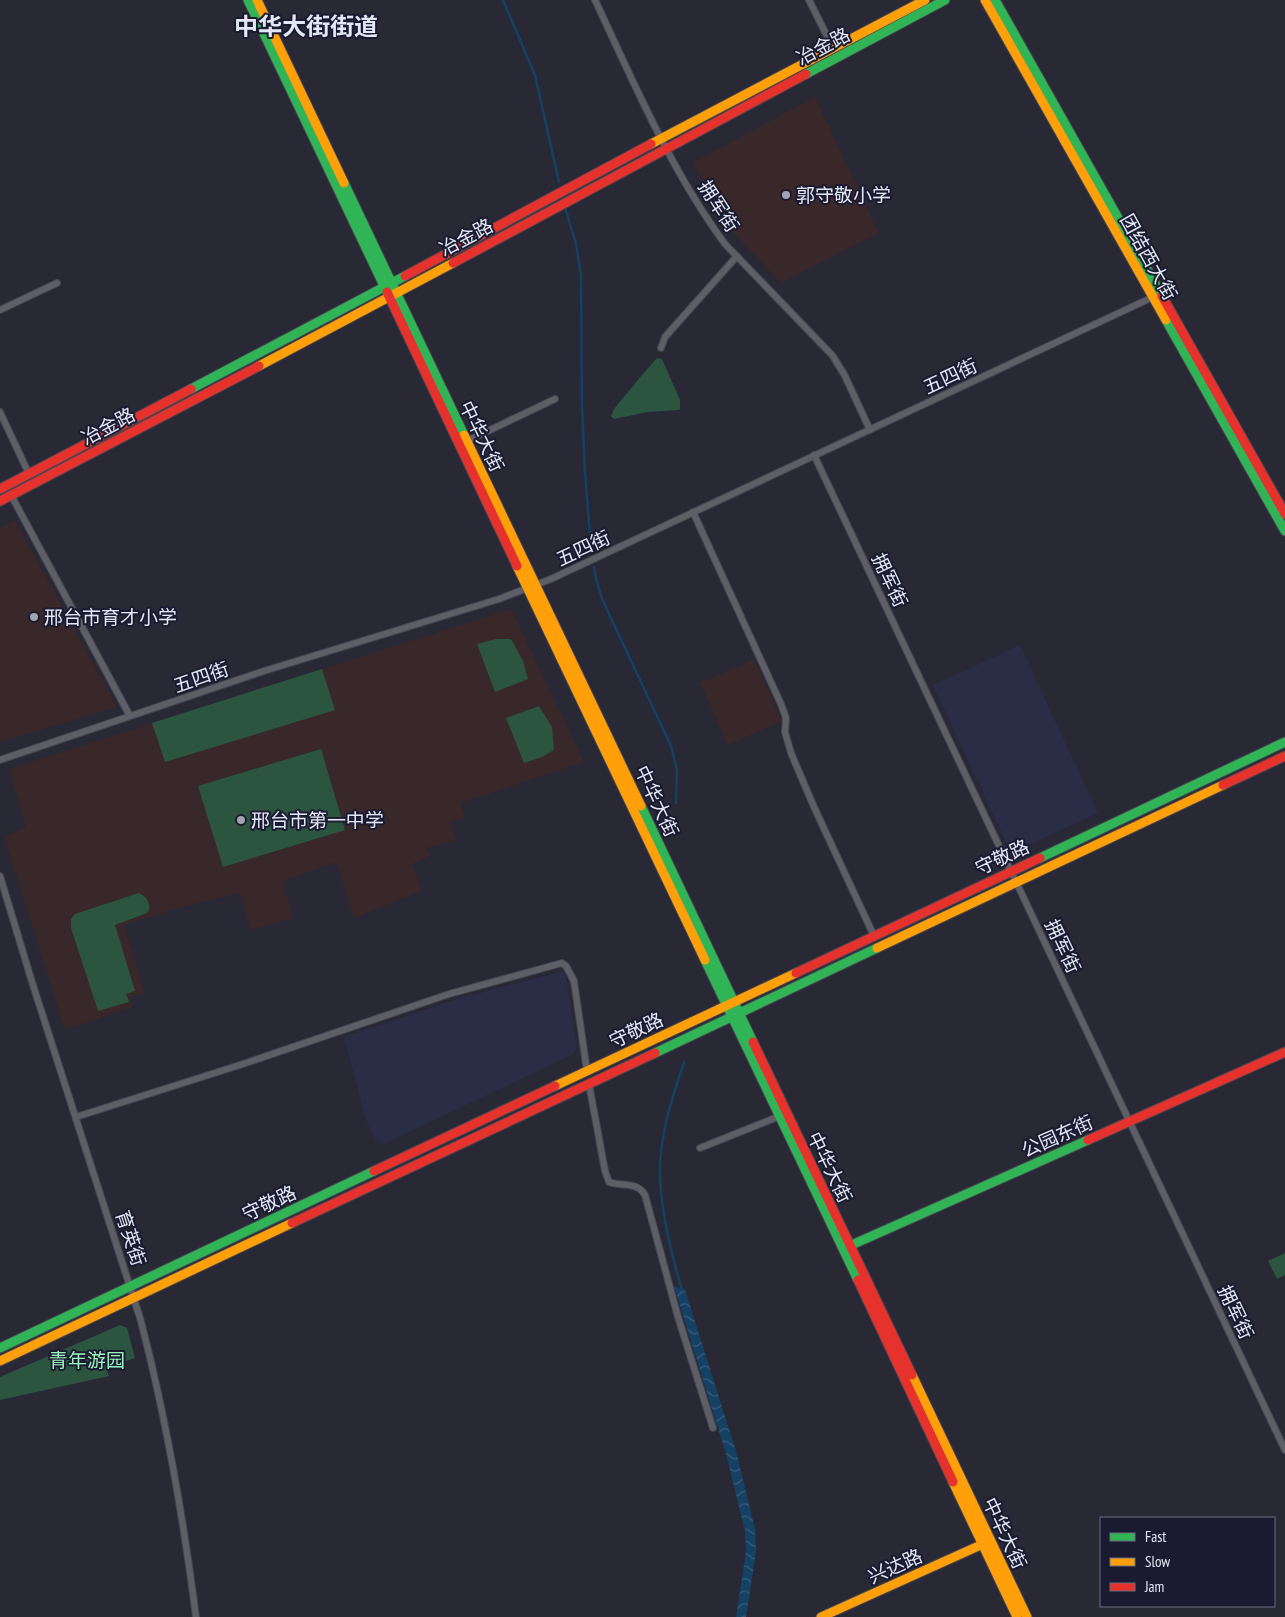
<svg xmlns="http://www.w3.org/2000/svg" width="1285" height="1617" font-family="'PT Sans Narrow','Noto Sans SC',sans-serif">
	<style>
		.built { fill: #2b2c45 }
		.education { fill: #39282a }
		.green { fill: #2b553f }
		.water { fill: url(#water-waves) }
		.lines { fill: none; stroke-linecap: round; stroke-linejoin: round }
		.stream { stroke: #154164; stroke-width: 2.5 }
		.street-casing { stroke: #454550; stroke-width: 8 }
		.fast-casing { stroke: #454550; stroke-width: 11 }
		.slow-casing { stroke: #454550; stroke-width: 11 }
		.jam-casing { stroke: #454550; stroke-width: 11 }
		.street { stroke: #5d5e66; stroke-width: 6 }
		.fast { stroke: #30b455; stroke-width: 9 }
		.slow { stroke: #ff9f0a; stroke-width: 9 }
		.jam { stroke: #e5322d; stroke-width: 9 }
		.poi-dot { fill: #a2a4b2; stroke: #1a1b30; stroke-width: 2 }
		.labels { text-anchor: middle; dominant-baseline: central; stroke-width: 4; stroke-linejoin: round; paint-order: stroke }
		.street-label { font-size: 19px; fill: #e4e7f5; stroke: #1a1b30 }
		.poi-label { font-size: 19px; fill: #e4e7f5; stroke: #1a1b30; text-anchor: start }
		.park-label { font-size: 19px; fill: #9bf4be; stroke: #1a1b30 }
		.district-label { font-size: 24px; font-weight: bold; fill: #e4e7f5; stroke: #1a1b30 }
	</style>
	<defs>
		<pattern id="water-waves" width="16" height="10" patternUnits="userSpaceOnUse" patternTransform="scale(1.25)"><rect width="16" height="10" fill="#154164"/><path d="M0 5q4-4 8 0t8 0" fill="none" stroke="#375c7b"/></pattern>
	</defs>
	<rect width="100%" height="100%" fill="#282935"/>
	<!-- built -->
	<path class="built" d="M 1020,645 L 1098,813 L 1011,853 L 933,685 Z
		M 563,971 L 566,977 L 577,1046 L 574,1054 L 382,1145 L 372,1135 L 365,1117 L 344,1037 L 457,999 Z"/>
	<!-- education -->
	<path class="education" d="M 815,97 L 879,233 L 781,283 L 728,227 L 693,162 Z
		M 15,520 L 117,707 L 0,742 L 0,528 Z
		M 511,609 L 584,762 L 461,803 L 465,818 L 450,822 L 456,840 L 427,848 L 430,856 L 412,864 L 422,891 L 354,918 L 336,862 L 283,881 L 293,918 L 250,930 L 240,893 L 186,906 L 124,925 L 145,993 L 130,997 L 132,1007 L 65,1030 L 4,837 L 26,827 L 9,769 Z
		M 754,659 L 782,721 L 728,745 L 700,683 Z"/>
	<!-- green -->
	<path class="green" d="M 657,358 L 662,359 L 680,400 L 680,409 L 678,410 L 648,412 L 614,419 L 611,416 L 614,409 L 642,375 Z
		M 496,639 L 511,639 L 523,661 L 528,679 L 495,692 L 477,644 Z
		M 322,669 L 335,710 L 165,762 L 152,723 Z
		M 539,706 L 552,727 L 554,750 L 542,757 L 524,763 L 506,718 Z
		M 321,749 L 345,830 L 223,867 L 198,786 Z
		M 139,893 C 146,897 150,901 149,910 L 147,913 L 115,925 L 135,991 L 126,994 L 129,1002 L 98,1011 L 71,928 L 71,919 L 75,914 Z
		M 1285,1253 L 1285,1275 L 1277,1279 L 1268,1261 Z
		M 120,1325 L 127,1328 L 135,1358 L 106,1368 L 109,1376 L 0,1400 L 0,1377 Z"/>
	<!-- water -->
	<path class="water" d="M 674,1286 L 685,1290 L 736,1451 L 755,1529 L 756,1552 L 746,1617 L 736,1617 L 746,1552 L 745,1531 L 726,1454 Z"/>
	<g class="lines">
		<!-- stream -->
		<path class="stream" d="M 503,0 L 535,75 L 559,182
			M 565,207 L 576,244 L 581,275 L 582,406 L 585,473 L 591,546
			M 594,567 L 596,579 L 602,599 L 671,746 L 677,770 L 676,803
			M 682,1290 C 671,1253 660,1209 660,1170 C 660,1135 673,1095 684,1062"/>
		<defs>
			<path id="street" d="M 595,0 C 634,83 670,169 725,244 L 832,355 L 844,374 L 870,430
				M 809,0 L 833,48
				M 0,310 L 57,283
				M 661,348 L 665,337 L 737,256
				M 0,412 L 29,474
				M 467,441 L 555,399
				M 814,455 L 1285,1450
				M 11,495 L 130,716
				M 693,512 L 781,704 L 786,718 L 785,732 L 791,753 L 814,807 L 874,936
				M 0,760 L 264,671 L 499,599 L 551,579 L 1153,297
				M 0,876 L 32,982 L 140,1318 C 166,1416 183,1516 196,1617
				M 589,1084 L 605,1171 L 609,1182 C 622,1187 637,1181 645,1195 L 678,1317 L 713,1428
				M 76,1117 L 243,1064 L 449,994 L 562,963 L 566,966 L 574,981 L 587,1071
				M 700,1148 L 780,1116"/>
			<path id="fast" d="M 248,0 L 387,292
				M 995,0 L 1162,296
				M 806,74 L 945,0
				M 344,183 L 464,435
				M 1166,320 L 1285,531
				M 191,389 L 405,276
				M 641,806 L 753,1042
				M 1040,858 L 1285,742
				M 705,960 L 858,1280
				M 655,1053 L 877,948
				M 847,1247 L 1088,1140
				M 0,1348 L 374,1171"/>
			<path id="slow" d="M 257,0 L 344,183
				M 985,0 L 1166,320
				M 651,144 L 925,0
				M 259,366 L 453,263
				M 464,435 L 641,806
				M 517,566 L 705,960
				M 877,948 L 1223,785
				M 555,1086 L 796,973
				M 0,1361 L 292,1223
				M 912,1375 L 1027,1617
				M 953,1482 L 1017,1617
				M 821,1617 L 983,1544"/>
			<path id="jam" d="M 453,263 L 806,74
				M 405,276 L 651,144
				M 387,292 L 517,566
				M 1162,296 L 1285,514
				M 0,489 L 191,389
				M 0,501 L 259,366
				M 1223,785 L 1285,756
				M 796,973 L 1040,858
				M 753,1042 L 912,1375
				M 1088,1140 L 1285,1052
				M 374,1171 L 555,1086
				M 292,1223 L 655,1053
				M 858,1280 L 953,1482"/>
		</defs>
		<!-- street casing -->
		<use href="#street" class="street-casing"/>
		<!-- fast casing -->
		<use href="#fast" class="fast-casing"/>
		<!-- slow casing -->
		<use href="#slow" class="slow-casing"/>
		<!-- jam casing -->
		<use href="#jam" class="jam-casing"/>
		<!-- street -->
		<use href="#street" class="street"/>
		<!-- fast -->
		<use href="#fast" class="fast"/>
		<!-- slow -->
		<use href="#slow" class="slow"/>
		<!-- jam -->
		<use href="#jam" class="jam"/>
	</g>
	<!-- markers -->
	<g class="poi-dot">
		<circle cx="786" cy="195" r="5"/>
		<circle cx="34" cy="617" r="5"/>
		<circle cx="241" cy="820" r="5"/>
	</g>
	<g class="labels">
		<!-- street labels -->
		<g class="street-label">
			<text transform="translate(823 46) rotate(-28)">冶金路</text>
			<text transform="translate(719 206) rotate(57)">拥军街</text>
			<text transform="translate(466 237) rotate(-28)">冶金路</text>
			<text transform="translate(1149 257) rotate(61)">团结西大街</text>
			<text transform="translate(950 376) rotate(-25)">五四街</text>
			<text transform="translate(108 426) rotate(-28)">冶金路</text>
			<text transform="translate(482 436) rotate(64)">中华大街</text>
			<text transform="translate(583 548) rotate(-25)">五四街</text>
			<text transform="translate(890 580) rotate(65)">拥军街</text>
			<text transform="translate(201 677) rotate(-19)">五四街</text>
			<text transform="translate(657 801) rotate(65)">中华大街</text>
			<text transform="translate(1002 857) rotate(-25)">守敬路</text>
			<text transform="translate(1063 946) rotate(65)">拥军街</text>
			<text transform="translate(636 1030) rotate(-25)">守敬路</text>
			<text transform="translate(1057 1136) rotate(-24)">公园东街</text>
			<text transform="translate(830 1167) rotate(64)">中华大街</text>
			<text transform="translate(269 1203) rotate(-25)">守敬路</text>
			<text transform="translate(131 1238) rotate(72)">育英街</text>
			<text transform="translate(1236 1312) rotate(65)">拥军街</text>
			<text transform="translate(1005 1533) rotate(65)">中华大街</text>
			<text transform="translate(895 1566) rotate(-24)">兴达路</text>
		</g>
		<!-- poi labels -->
		<g class="poi-label">
			<text x="796" y="195">郭守敬小学</text>
			<text x="44" y="617">邢台市育才小学</text>
			<text x="251" y="820">邢台市第一中学</text>
		</g>
		<!-- park labels -->
		<g class="park-label">
			<text x="87" y="1360">青年游园</text>
		</g>
		<!-- district labels -->
		<g class="district-label">
			<text x="306" y="26">中华大街街道</text>
		</g>
	</g>
	<!-- legend -->
	<rect x="1100" y="1517" width="175" height="90" fill="#1a1b30" stroke="#6b6d7f"/>
	<rect x="1110" y="1533" width="25" height="8" fill="#30b455" stroke="#6b6d7f"/>
	<text x="1145" y="1542" font-size="15" fill="#e4e7f5">Fast</text>
	<rect x="1110" y="1558" width="25" height="8" fill="#ff9f0a" stroke="#6b6d7f"/>
	<text x="1145" y="1567" font-size="15" fill="#e4e7f5">Slow</text>
	<rect x="1110" y="1583" width="25" height="8" fill="#e5322d" stroke="#6b6d7f"/>
	<text x="1145" y="1592" font-size="15" fill="#e4e7f5">Jam</text>
</svg>
